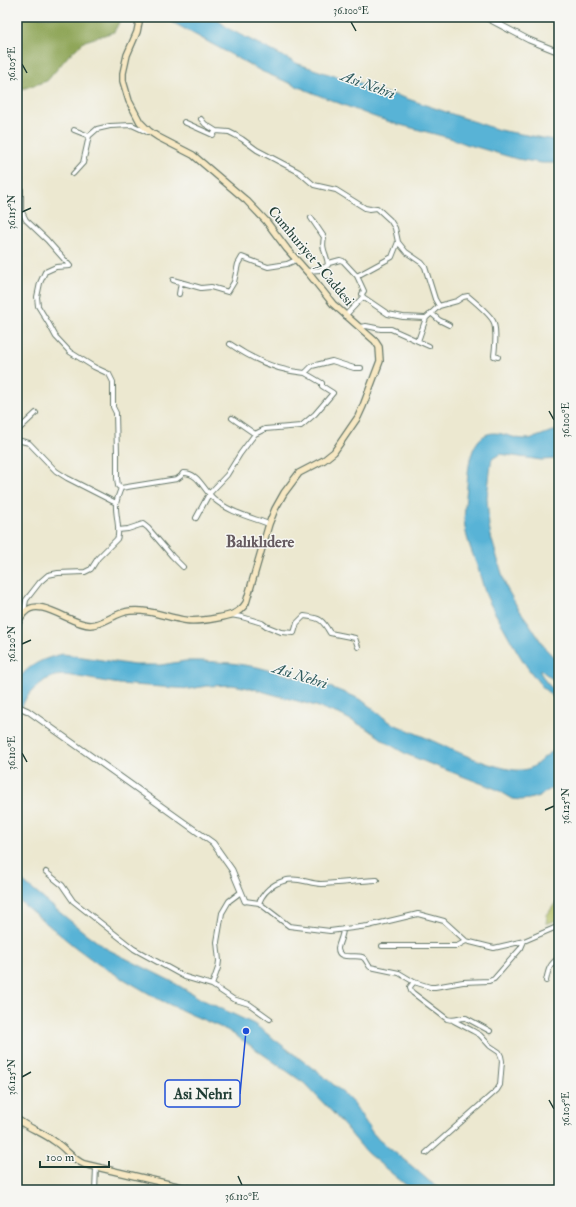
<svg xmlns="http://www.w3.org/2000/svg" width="576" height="1207" font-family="'IM FELL Double Pica',serif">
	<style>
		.green { fill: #b4c062; stroke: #6a7e4b }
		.forest { fill: #8fa658; stroke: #577246 }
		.water { fill: #58b3d6; stroke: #3c7885 }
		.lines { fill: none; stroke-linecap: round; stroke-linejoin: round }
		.minor-casing { stroke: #67796b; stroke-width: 6 }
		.tertiary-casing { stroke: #67796b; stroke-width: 7 }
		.secondary-casing { stroke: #67796b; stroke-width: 8 }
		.minor { stroke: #fff; stroke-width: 4 }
		.tertiary { stroke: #fff; stroke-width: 5 }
		.secondary { stroke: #f7e8c3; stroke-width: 5.5 }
		.ticks { fill: none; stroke: #1f3d34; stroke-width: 1.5 }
		.labels { text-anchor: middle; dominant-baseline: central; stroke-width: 3; stroke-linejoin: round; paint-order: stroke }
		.street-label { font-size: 14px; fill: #1f3d34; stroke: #f6f6f2 }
		.water-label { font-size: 15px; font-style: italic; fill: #2d5a5c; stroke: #f6f6f2 }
		.quarter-label { font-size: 16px; font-weight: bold; fill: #655a5f; stroke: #f6f6f2 }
		.leader { fill: none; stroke: #1d4ed8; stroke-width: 1.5 }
		.callout-dot { fill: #1d4ed8; stroke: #f6f6f2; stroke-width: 1.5 }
		.callout { fill: #f6f6f2; stroke: #1d4ed8; stroke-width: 1.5 }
		.callout-label { font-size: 15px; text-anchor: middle; font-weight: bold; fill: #1f3d34 }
		.neatline { fill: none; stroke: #1f3d34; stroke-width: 1.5 }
		.ticks-label { font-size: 10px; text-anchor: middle; fill: #1f3d34 }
	</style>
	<rect width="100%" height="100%" fill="#f6f6f2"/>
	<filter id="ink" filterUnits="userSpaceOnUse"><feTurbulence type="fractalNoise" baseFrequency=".025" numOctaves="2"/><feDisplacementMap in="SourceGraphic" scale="8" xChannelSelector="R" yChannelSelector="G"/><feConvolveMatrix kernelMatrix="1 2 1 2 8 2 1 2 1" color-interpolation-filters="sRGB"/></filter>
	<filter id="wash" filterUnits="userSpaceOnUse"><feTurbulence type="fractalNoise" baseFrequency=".012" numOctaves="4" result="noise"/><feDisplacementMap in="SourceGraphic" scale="16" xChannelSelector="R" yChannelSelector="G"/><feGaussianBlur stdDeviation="0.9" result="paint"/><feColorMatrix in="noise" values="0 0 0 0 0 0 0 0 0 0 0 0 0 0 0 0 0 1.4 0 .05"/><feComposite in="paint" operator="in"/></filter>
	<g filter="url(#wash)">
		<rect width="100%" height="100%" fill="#ece8d0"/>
		<!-- green -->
		<path class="green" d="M 559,898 L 559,919 L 546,924 L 547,915 Z"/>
		<!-- forest -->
		<path class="forest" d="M 17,17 L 122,17 L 114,32 L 85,41 L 69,55 L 47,81 L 22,89 L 17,86 Z"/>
		<!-- water -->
		<path class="water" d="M 168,17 L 214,17 L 229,29 L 296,63 L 325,73 L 357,82 L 380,92 L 399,96 L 499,130 L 559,141 L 559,163 L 542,163 L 517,159 L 466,144 L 450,138 L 393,123 L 372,116 L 318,95 L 261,71 L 172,22 Z
			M 554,431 L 559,431 L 559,459 L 541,460 L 500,454 L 492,459 L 491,464 L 487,497 L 489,527 L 492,540 L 506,587 L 518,608 L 529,623 L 545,648 L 559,663 L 559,684 L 542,671 L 540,670 L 540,672 L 546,682 L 559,695 L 559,702 C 535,684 519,655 505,630 C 498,618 491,607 486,595 C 482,584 480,573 476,563 C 472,552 467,540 465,528 C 463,514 466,500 467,486 C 468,471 469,452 479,440 C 493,425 509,439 525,439 C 536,439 544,433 554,431 Z
			M 63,654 L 134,665 L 161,665 L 185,661 L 202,661 L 231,663 L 257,667 L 322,684 L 353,696 L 363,701 L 388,721 L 398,726 C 429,738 458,754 489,764 C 500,767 512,771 522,770 C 538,770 544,751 559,750 L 559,784 L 539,796 L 529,799 L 521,800 L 513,799 L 496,789 L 428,763 L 406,754 L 389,744 L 368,729 L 341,715 L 316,706 L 286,698 L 254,689 L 232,685 L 206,686 L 190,689 L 119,684 L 73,676 L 63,675 L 55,676 L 45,680 L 33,690 L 26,698 L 17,716 L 17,681 C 28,665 44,658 63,654 Z
			M 17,877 L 85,933 L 107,949 L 171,981 L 201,999 L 254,1024 L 270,1036 L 328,1080 L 342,1092 L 354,1104 L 372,1132 L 379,1140 L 413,1167 L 429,1181 L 441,1190 L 412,1190 L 367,1153 L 335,1115 L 304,1083 L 244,1041 L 227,1030 L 192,1015 L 160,1000 L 98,964 L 75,947 L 17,899 Z"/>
	</g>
	<g filter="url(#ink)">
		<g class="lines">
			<defs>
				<path id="minor" d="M 201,119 L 205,124 L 216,131 L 229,132 L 235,135 L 242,139 L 257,150 L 299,172 L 314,185 L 336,190 L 365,208 L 370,209 L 377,208 L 390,220 L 395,228 L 398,242 L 406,252 L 422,263 L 425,267 L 435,299 L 439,306
					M 184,122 L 213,135 L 216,131
					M 74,130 L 89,136
					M 73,174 L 83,163 L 89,136 L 97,129 L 110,126 L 132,125 L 147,132 L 149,131
					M 21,190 L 21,210 L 26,220 L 47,240 L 70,266 L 56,267 L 45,272 L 40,283 L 37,297 L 38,306 L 49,324 L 56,337 L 70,352 L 94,367 L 109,374 L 113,382 L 113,407 L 116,413 L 117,454 L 117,478 L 118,486 L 121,488 C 119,493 117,499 116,504 C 115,514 121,531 117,539 L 98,558 L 91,569 L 85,572 L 58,573 L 48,575 L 40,582 L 26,600 L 24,612
					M 329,263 L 340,260 L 343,261 L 357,276 L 364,291 L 362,294 L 363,297
					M 307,271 L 320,270 L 328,265 C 327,253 321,251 324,237 L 311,218
					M 357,276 L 392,257 L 398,242
					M 173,280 L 201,288 L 211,287 L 228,292 L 234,282 L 238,264 L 242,257 L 268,267 L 287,264 L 296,260
					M 179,294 L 181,282
					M 431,313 L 439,320 L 449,325
					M 345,316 L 363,297 L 388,314 L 403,317 L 426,318 L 439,306 L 457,301 L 463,297 L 468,296 C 474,301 492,316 494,323 C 497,334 495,345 494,356 L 498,357
					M 359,327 L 366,326 L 381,329 L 391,329 L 429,346
					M 418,341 L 426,318
					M 230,344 C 252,359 278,371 305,373 L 312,366 L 332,361 L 354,368 L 361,368
					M 232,418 L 255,434
					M 17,431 L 36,413
					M 17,440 L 29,443 L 56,471 L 67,478 L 116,503
					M 121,488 L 177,479 L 181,476 L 183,473 C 198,472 203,489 213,498 C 228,512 250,517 269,524
					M 196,518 L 209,494 L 227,475 L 240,454 L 255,434 L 265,429 L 301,426 L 315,414 L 333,393 L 322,386 L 322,383 L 305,373
					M 118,530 L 128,529 L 143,524 L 148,528 L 172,556 L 183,567
					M 231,615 L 242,617 L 262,623 L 266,626 L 281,632 L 294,633 L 297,623 L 304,616 C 320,618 322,619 330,633 L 355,638 L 358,647
					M 46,872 L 62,885 L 73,901 L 134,949 L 185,977 L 212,985 L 233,999 L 249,1004 L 270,1019
					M 245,901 L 259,903 L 289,926 L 330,931 L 368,926 L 418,914 L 444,921 L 466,941 L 494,948 L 524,941 L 559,926
					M 259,903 C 265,887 283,877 299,880 C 307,881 313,884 321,884 C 340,883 358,881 377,880
					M 343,929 C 343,936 339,942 338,948 C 338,961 355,954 362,957 C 366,958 367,964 370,967 L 399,973 L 414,982
					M 382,946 L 457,946 L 466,941
					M 546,981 C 548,971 549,964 559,958
					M 212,985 L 218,968 L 219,961 L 217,942 L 222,913 L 229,901 L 241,892
					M 490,1031 L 466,1018 C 458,1017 457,1022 447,1019 L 413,993 L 411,991 L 410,987 L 414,982 L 430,987 L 435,987 L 463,982 L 489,981 L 494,979 L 521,948 L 524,941
					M 426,1153 L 497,1090 L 500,1085 L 502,1061 L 501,1056 L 499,1052 L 490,1046 L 480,1035 L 473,1031 L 454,1021
					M 95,1190 L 96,1168"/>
				<path id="tertiary" d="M 485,17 L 529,40 L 559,52
					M 17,706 L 28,711 L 213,843 L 232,870 L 245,901"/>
				<path id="secondary" d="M 17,625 C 19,621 21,615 25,612 C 40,596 71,625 90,625 C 104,625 116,612 130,611 C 148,609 166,617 184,620 C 195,622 206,620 217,618 C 229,616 239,614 246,603 L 269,524 L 275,509 L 284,493 L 299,473 L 324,460 L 334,452 L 358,417 L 363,406 L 380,361 L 379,347 L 375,341 L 333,304 L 310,275 L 287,249 L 266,221 L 247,201 L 193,155 L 158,137 L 149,131 L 140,122 L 129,101 L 123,81 L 123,73 L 127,55 L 137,32 L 140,17
					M 17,1119 C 28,1128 42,1132 54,1141 C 65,1148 72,1159 84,1164 L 194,1190"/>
			</defs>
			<!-- minor casing -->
			<use href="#minor" class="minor-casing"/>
			<!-- tertiary casing -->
			<use href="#tertiary" class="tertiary-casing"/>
			<!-- secondary casing -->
			<use href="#secondary" class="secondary-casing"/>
			<!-- minor -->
			<use href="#minor" class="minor"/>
			<!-- tertiary -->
			<use href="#tertiary" class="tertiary"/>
			<!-- secondary -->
			<use href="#secondary" class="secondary"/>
		</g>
	</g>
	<!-- ticks -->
	<path class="ticks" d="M 351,22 L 356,31M 22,64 L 27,73M 22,212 L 31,208M 549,411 L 554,420M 22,644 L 31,640M 22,753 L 27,762M 545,810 L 554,806M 22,1077 L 31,1072M 549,1100 L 554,1109M 238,1176 L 242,1185"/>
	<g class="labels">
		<!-- street labels -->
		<g class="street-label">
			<text transform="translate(311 256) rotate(50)">Cumhuriyet 7 Caddesi</text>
		</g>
		<!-- water labels -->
		<g class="water-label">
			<text transform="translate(368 85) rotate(20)">Asi Nehri</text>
			<text transform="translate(300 676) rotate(17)">Asi Nehri</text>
		</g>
		<!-- quarter labels -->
		<g class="quarter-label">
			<text x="260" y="542">Balıklıdere</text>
		</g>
	</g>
	<!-- callouts -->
	<path class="leader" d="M246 1031L240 1094"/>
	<circle class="callout-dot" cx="246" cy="1031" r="4"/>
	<rect class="callout" x="165" y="1080" width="75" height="27" rx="4"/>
	<g class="callout-label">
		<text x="203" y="1099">Asi Nehri</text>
	</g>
	<!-- margin -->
	<rect width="576" height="1207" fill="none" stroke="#f6f6f2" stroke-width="44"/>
	<!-- scale -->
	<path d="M40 1161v6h69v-6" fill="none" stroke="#1f3d34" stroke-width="2"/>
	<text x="46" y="1161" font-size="12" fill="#1f3d34" stroke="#f6f6f2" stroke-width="3" paint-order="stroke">100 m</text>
	<rect x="22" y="22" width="532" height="1163" class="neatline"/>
	<g class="ticks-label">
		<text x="351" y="14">36.100°E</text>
		<text transform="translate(11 64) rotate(-90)" y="4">36.105°E</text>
		<text transform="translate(11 212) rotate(-90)" y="4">36.115°N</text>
		<text transform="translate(565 420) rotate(-90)" y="4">36.100°E</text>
		<text transform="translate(11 644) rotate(-90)" y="4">36.120°N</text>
		<text transform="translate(11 753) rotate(-90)" y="4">36.110°E</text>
		<text transform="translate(565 806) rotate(-90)" y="4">36.125°N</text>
		<text transform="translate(11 1077) rotate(-90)" y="4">36.125°N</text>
		<text transform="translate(565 1109) rotate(-90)" y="4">36.105°E</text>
		<text x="242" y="1200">36.110°E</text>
	</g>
</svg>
